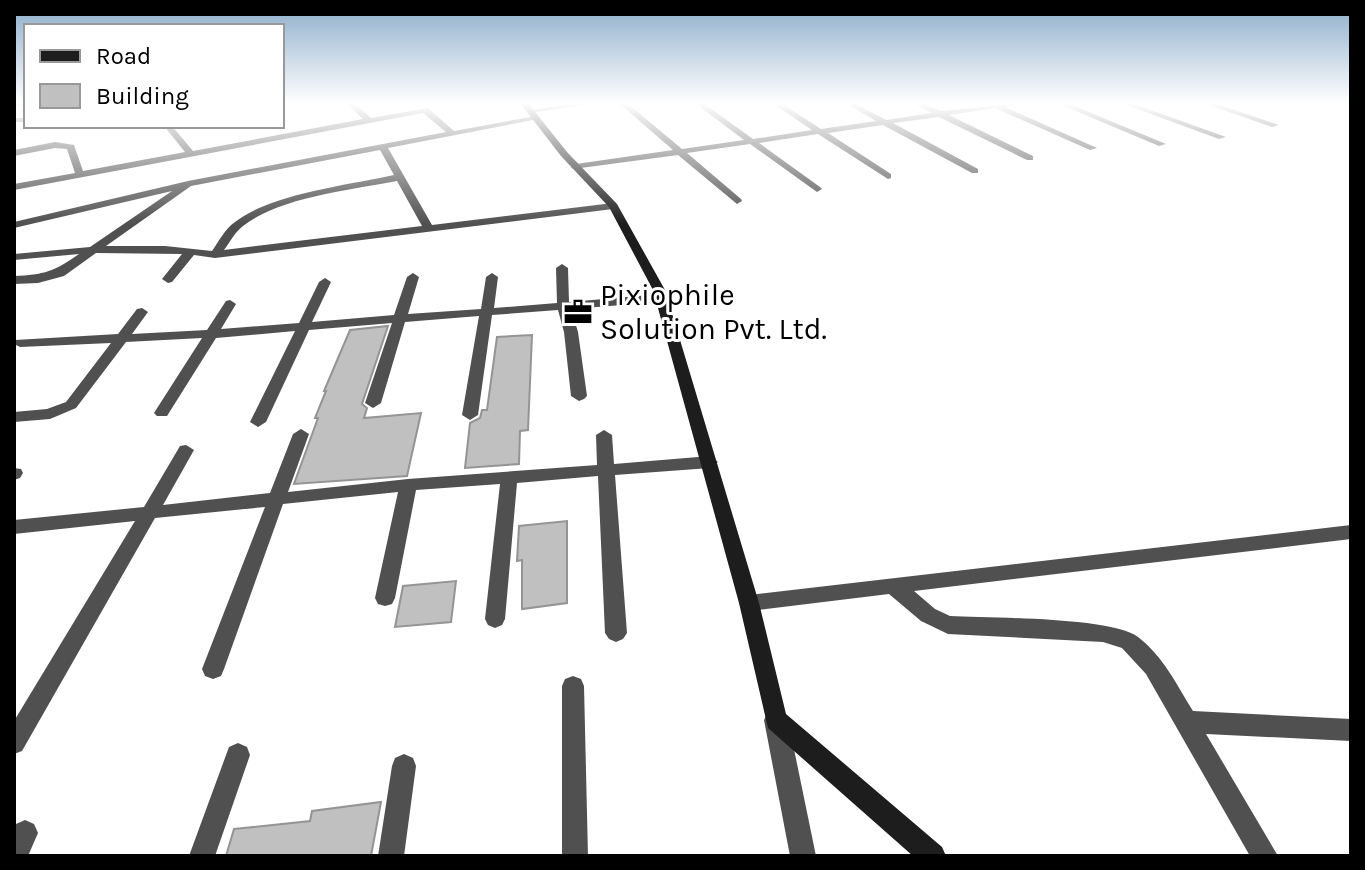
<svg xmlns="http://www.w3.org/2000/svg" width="1365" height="870" font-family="Karla,sans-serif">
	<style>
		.building { fill: #c0c0c0; stroke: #949494; stroke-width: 2 }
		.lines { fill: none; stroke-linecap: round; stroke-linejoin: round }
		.street { fill: #505050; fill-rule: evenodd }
		.secondary { fill: #1d1d1d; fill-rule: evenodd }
		.labels { text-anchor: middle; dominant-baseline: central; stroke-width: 6; stroke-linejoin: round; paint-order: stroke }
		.poi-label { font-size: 30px; fill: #000; stroke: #fff; text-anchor: start }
	</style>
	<rect width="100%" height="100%" fill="#fff"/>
	<!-- building -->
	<path class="building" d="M 388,326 L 362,404 L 367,408 L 364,418 L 421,413 L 407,476 L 294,484 L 318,418 L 315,418 L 326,391 L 324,391 L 350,330 Z
		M 532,335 L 528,430 L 520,431 L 519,464 L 465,468 L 470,423 L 480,418 L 482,410 L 487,410 L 497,337 Z
		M 567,521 L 567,603 L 522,609 L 522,560 L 517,561 L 519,526 Z
		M 456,581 L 451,622 L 395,627 L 403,586 Z
		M 381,802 L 371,856 L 226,856 L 234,829 L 310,821 L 312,811 Z"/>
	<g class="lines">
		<!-- street -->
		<path class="street" d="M 346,103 L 354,103 L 371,118 L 428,108 L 454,131 L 536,116 L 533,120 L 388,148 L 432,225 L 613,203 L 618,206 L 613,209 L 215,258 L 194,255 L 172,282 L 168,283 L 162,279 L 182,254 L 96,253 L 64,276 L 38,283 L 14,284 L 14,276 C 44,275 55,271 79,254 L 14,260 L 14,254 L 90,247 L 172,191 L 14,228 L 14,222 L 188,181 L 446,132 L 423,113 L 14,190 L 14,184 L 75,173 L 67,149 L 55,148 L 14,156 L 14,150 L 55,142 L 74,145 L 83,171 L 185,152 L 164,126 L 172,126 L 193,151 L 363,119 ZM 380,150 L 394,175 C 349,185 270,194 235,222 C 225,229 219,241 212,251 L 165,246 L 106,246 L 191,186 ZM 397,181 L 422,226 L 224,250 C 230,242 235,232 243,226 C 280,197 351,190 397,181 Z
			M 577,103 L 596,103 L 530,113 L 526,111 Z
			M 619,103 L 627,103 L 682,149 L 744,140 L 695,103 L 703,103 L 753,139 L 812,130 L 772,103 L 781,103 L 821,129 L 876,121 L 845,103 L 854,103 L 886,120 L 932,113 L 914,103 L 923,103 L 941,111 L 1020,103 L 1005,107 L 1097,148 L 1090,150 L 995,108 L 949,115 L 1033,156 L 1033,160 L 1027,160 L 939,117 L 893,123 L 978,169 L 978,173 L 972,173 L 883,125 L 828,133 L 891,174 L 891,178 L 888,179 L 818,134 L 759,143 L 820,187 L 822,189 L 817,192 L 750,144 L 687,153 L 741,199 L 742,201 L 737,204 L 678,155 L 573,169 L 571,167 L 576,164 L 673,150 Z
			M 1057,103 L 1067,103 L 1166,144 L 1159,146 Z
			M 1121,103 L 1131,103 L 1226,137 L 1219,139 Z
			M 1203,103 L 1214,103 L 1279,125 L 1272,127 Z
			M 14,118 L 26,118 L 26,122 L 14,122 Z
			M 562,264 L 568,268 L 569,302 L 661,294 L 667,298 L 661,302 L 571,309 L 578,332 L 587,396 L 584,399 L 579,401 L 571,396 L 564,332 L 558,310 L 492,315 L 478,415 L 470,420 L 462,415 L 479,316 L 405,322 L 381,403 L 373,408 L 365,403 L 392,323 L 309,330 L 266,422 L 258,427 L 250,422 L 295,331 L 216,338 L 167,416 L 157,416 L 154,413 L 202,338 L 126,342 L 76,408 L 50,419 L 14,422 L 14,412 L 47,409 L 66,402 L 111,343 L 20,347 L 14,344 L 15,340 L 118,334 L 137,309 L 142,308 L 148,312 L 132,334 L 207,330 L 226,301 L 230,300 L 236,304 L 221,329 L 299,323 L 319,282 L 325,278 L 331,282 L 312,322 L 394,315 L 407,277 L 413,273 L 419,277 L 408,314 L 481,309 L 486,277 L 492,273 L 498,277 L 494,308 L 557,303 L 556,268 Z
			M 301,429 L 309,434 L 288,492 L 408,479 L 597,465 L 596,435 L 604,430 L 612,435 L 614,464 L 710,456 L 718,462 L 710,468 L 615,475 L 627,633 L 623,639 L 616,642 L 609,639 L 605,633 L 598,476 L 517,483 L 505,619 L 502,625 L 495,628 L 488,625 L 485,619 L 500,484 L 416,490 L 395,598 L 392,604 L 385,606 L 378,604 L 375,598 L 398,492 L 283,504 L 224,669 L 221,676 L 213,679 L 205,676 L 202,669 L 265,507 L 155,518 L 22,751 L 14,754 L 14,721 L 135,521 L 14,534 L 14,520 L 144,507 L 180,446 L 186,445 L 194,450 L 163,505 L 270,493 L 293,434 Z
			M 14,468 L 21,469 L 23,473 L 20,478 L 14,480 Z
			M 1351,525 L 1351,539 L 914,591 L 935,609 L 950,616 C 990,618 1111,617 1138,637 C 1163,656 1177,685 1193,711 L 1351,719 L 1351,741 L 1206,734 L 1278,856 L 1250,856 L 1146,674 L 1122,648 L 1103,642 L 948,634 L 921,621 L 889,594 L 749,611 L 742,609 L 739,603 L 742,597 L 749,595 Z
			M 573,676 L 581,679 L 584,686 L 588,856 L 562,856 L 562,686 L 565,679 Z
			M 776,709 L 784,712 L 788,720 L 816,856 L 790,856 L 764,720 L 768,712 Z
			M 238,743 L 247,747 L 250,755 L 215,856 L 189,856 L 229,747 Z
			M 404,754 L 413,758 L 416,766 L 404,856 L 378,856 L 392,766 L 395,758 Z
			M 25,820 L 34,824 L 38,833 L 28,856 L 14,856 L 14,827 L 16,824 Z"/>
		<!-- secondary -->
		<path class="secondary" d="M 14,103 L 26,103 L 26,105 L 14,107 Z
			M 520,103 L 528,103 L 567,152 L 617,204 L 665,290 L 759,603 L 786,714 L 942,847 L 946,856 L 913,856 L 768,728 L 739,603 L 653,290 L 609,207 L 561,156 Z"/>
	</g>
	<!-- sky -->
	<linearGradient id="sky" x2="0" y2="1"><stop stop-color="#8aabca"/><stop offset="0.46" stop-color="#fff"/><stop offset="1" stop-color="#fff" stop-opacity="0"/></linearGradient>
	<rect width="1365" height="224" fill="url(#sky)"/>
	<!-- icons -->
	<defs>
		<symbol id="office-bare" viewBox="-9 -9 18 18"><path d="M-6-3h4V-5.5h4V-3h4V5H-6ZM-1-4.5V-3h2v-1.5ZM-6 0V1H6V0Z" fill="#000" stroke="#fff" stroke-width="2.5" paint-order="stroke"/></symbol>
	</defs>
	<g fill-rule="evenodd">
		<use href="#office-bare" x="558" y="292" width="40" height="40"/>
	</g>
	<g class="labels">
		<!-- poi labels -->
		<g class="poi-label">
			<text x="600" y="295">Pixiophile<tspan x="600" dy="34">Solution Pvt. Ltd.</tspan></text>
		</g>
	</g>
	<!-- border -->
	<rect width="1365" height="870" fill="none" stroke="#000000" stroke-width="32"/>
	<!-- legend -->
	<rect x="24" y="24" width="260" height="104" fill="#ffffff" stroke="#999999" stroke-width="2"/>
	<rect x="40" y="50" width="40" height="12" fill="#1d1d1d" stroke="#999999" stroke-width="2"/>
	<text x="96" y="64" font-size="24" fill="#000000">Road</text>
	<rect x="40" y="84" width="40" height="24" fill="#c0c0c0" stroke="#999999" stroke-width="2"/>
	<text x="96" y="104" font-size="24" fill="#000000">Building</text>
</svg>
